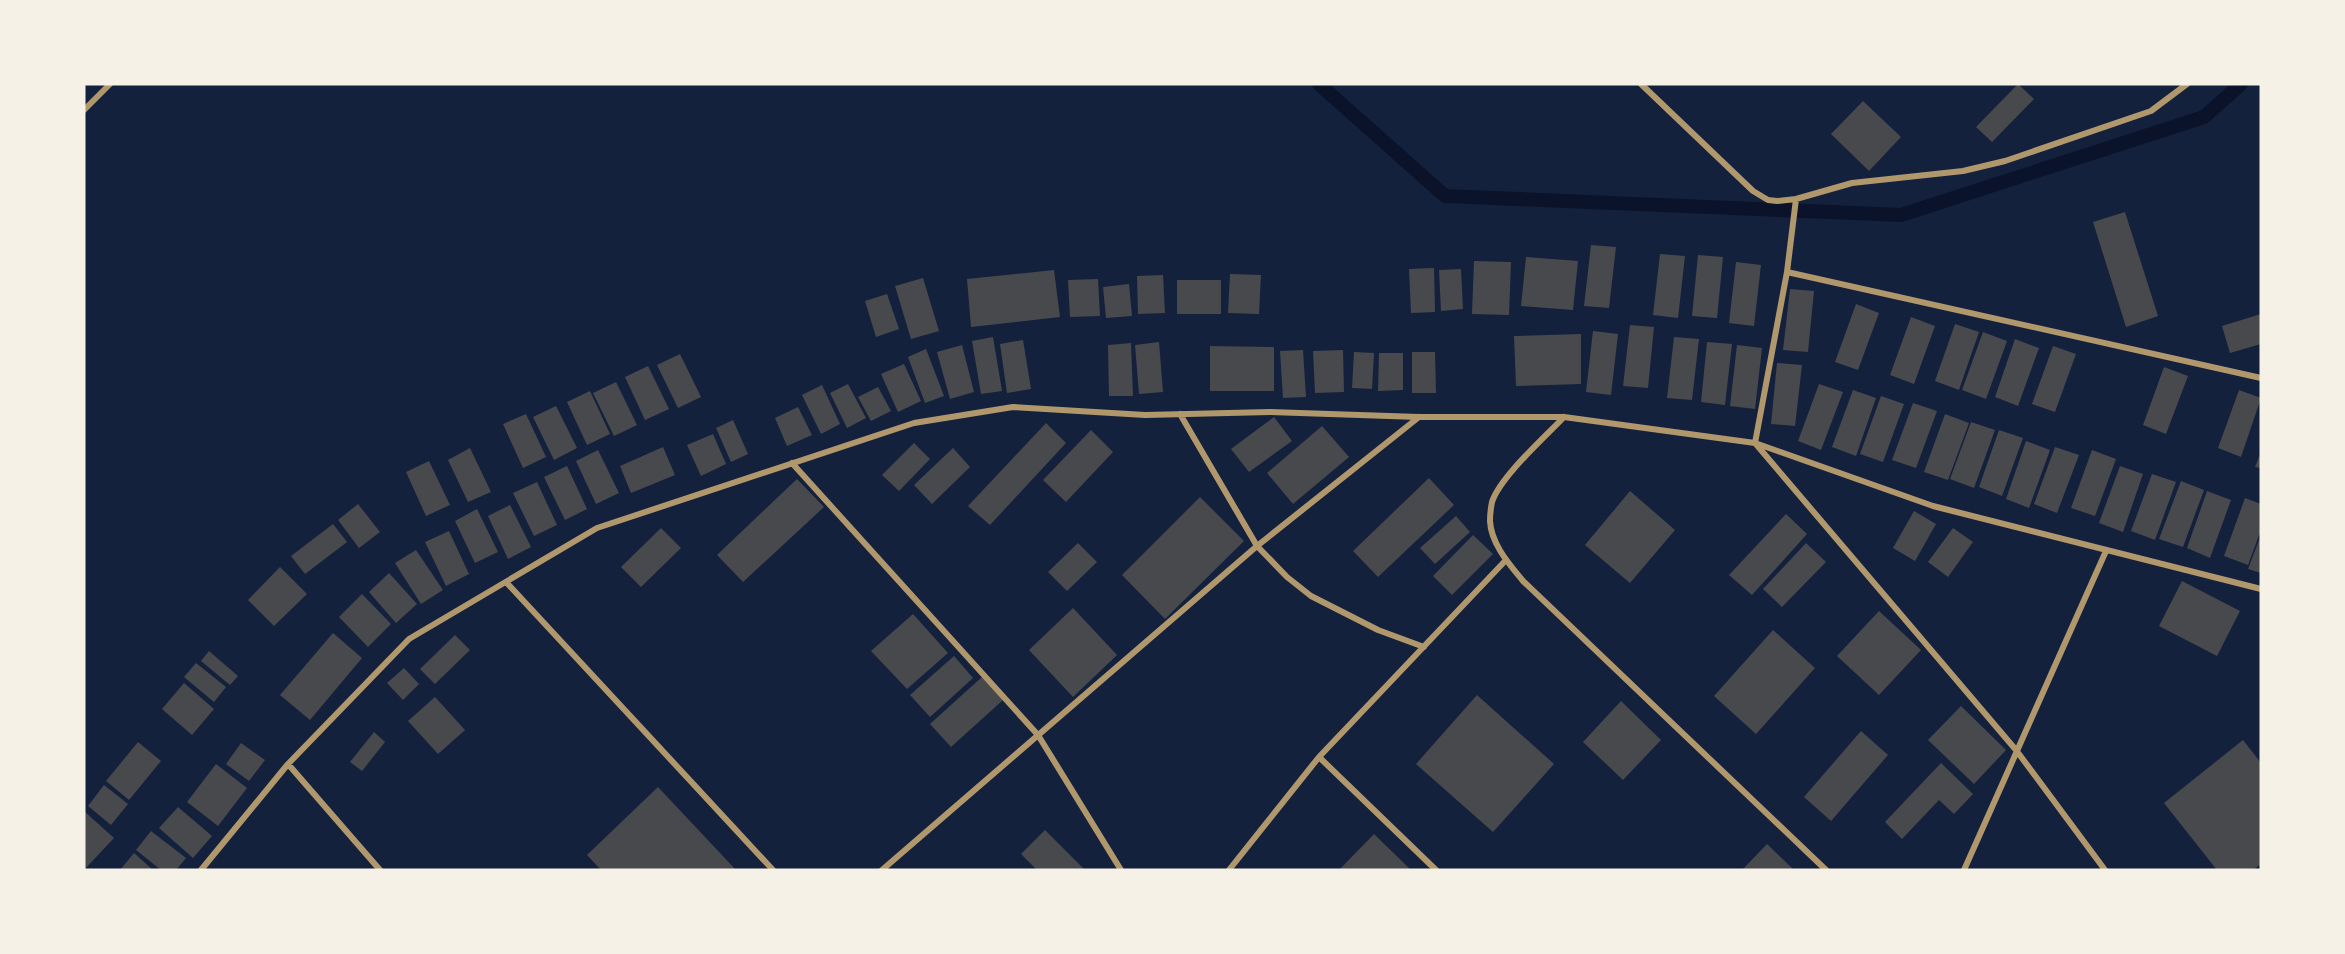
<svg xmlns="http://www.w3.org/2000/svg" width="2345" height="954" font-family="'Golos Text',sans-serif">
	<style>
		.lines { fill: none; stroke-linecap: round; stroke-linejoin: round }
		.stream { stroke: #0b132b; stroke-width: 14 }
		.building { fill: #48494c }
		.minor { stroke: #b1986c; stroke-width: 6 }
	</style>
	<rect width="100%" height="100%" fill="#14213d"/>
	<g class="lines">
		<!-- stream -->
		<path class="stream" d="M 1319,84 L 1445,196 L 1901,215 L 2204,117 L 2241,84"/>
	</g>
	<!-- building -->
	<path class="building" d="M 2018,84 L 2034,99 L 1992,142 L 1976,127 Z
		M 1863,101 L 1901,137 L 1869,171 L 1831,134 Z
		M 2125,212 L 2158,316 L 2126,327 L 2093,222 Z
		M 1591,245 L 1616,247 L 1609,308 L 1584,306 Z
		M 1660,254 L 1685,256 L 1678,318 L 1653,315 Z
		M 1698,255 L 1723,257 L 1717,318 L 1692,316 Z
		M 1526,257 L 1578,261 L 1573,310 L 1521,306 Z
		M 1474,261 L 1511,262 L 1509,315 L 1472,314 Z
		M 1736,262 L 1761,265 L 1754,326 L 1729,323 Z
		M 1434,268 L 1435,312 L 1411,313 L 1409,269 Z
		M 1461,269 L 1463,309 L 1441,311 L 1439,270 Z
		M 1054,270 L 1060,317 L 971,327 L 967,279 Z
		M 1230,274 L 1261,275 L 1259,314 L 1228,313 Z
		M 1163,275 L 1165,313 L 1138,314 L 1137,276 Z
		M 923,278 L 939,331 L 911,339 L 895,286 Z
		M 1098,279 L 1100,316 L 1070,317 L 1068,280 Z
		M 1177,280 L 1221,280 L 1221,314 L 1177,314 Z
		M 1129,284 L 1132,316 L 1106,318 L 1103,287 Z
		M 1790,289 L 1814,291 L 1808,352 L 1783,350 Z
		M 887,294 L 899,329 L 876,337 L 865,301 Z
		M 1856,304 L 1879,313 L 1858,370 L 1835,362 Z
		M 2261,314 L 2261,344 L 2230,353 L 2222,326 Z
		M 1911,317 L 1935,326 L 1914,384 L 1890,375 Z
		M 1955,324 L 1979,332 L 1959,390 L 1935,381 Z
		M 1630,325 L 1654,327 L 1648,388 L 1623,386 Z
		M 1593,331 L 1618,334 L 1611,395 L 1586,392 Z
		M 1983,332 L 2007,341 L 1986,399 L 1962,390 Z
		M 1581,334 L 1581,384 L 1516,386 L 1514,336 Z
		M 993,337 L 1002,391 L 981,394 L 972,341 Z
		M 1674,337 L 1699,339 L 1692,400 L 1667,398 Z
		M 2015,339 L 2039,348 L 2018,406 L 1995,397 Z
		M 1023,340 L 1031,389 L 1007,393 L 1000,344 Z
		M 1159,342 L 1163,392 L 1139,394 L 1135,345 Z
		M 1707,342 L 1732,344 L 1725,405 L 1701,402 Z
		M 1131,343 L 1133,396 L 1109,396 L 1108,345 Z
		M 962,345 L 974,392 L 950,399 L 937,352 Z
		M 1737,345 L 1762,348 L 1755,409 L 1730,406 Z
		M 1210,346 L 1274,347 L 1274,391 L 1210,391 Z
		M 2053,346 L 2076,354 L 2055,412 L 2032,404 Z
		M 926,349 L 944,396 L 925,403 L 908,357 Z
		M 1303,350 L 1306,397 L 1283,398 L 1280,351 Z
		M 1343,350 L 1344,392 L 1315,393 L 1313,351 Z
		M 1354,352 L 1374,353 L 1372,389 L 1352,388 Z
		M 1412,352 L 1435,352 L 1436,393 L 1412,393 Z
		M 1379,353 L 1403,353 L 1403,390 L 1378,391 Z
		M 680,354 L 701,397 L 678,408 L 657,365 Z
		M 1777,363 L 1802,365 L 1795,426 L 1771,424 Z
		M 904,364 L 921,401 L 898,412 L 881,374 Z
		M 648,366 L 669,409 L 645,420 L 625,377 Z
		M 2164,367 L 2188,376 L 2166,434 L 2143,425 Z
		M 616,382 L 637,425 L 614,436 L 593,393 Z
		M 848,384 L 866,418 L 847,428 L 830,393 Z
		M 1819,384 L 1843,392 L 1821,450 L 1798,441 Z
		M 822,385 L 840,424 L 821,434 L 802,395 Z
		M 878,387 L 891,411 L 871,421 L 858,397 Z
		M 1853,390 L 1876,398 L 1856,456 L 1832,447 Z
		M 2239,390 L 2261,398 L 2241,457 L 2218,448 Z
		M 590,391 L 610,434 L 587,445 L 567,402 Z
		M 1881,396 L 1904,404 L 1883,462 L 1860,454 Z
		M 1913,403 L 1937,411 L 1916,468 L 1892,460 Z
		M 556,406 L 577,448 L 554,460 L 533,417 Z
		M 798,407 L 812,435 L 787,446 L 775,418 Z
		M 526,414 L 546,457 L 523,468 L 503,424 Z
		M 1945,414 L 1969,423 L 1948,480 L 1924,472 Z
		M 1274,417 L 1292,441 L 1249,472 L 1231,449 Z
		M 733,420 L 748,454 L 731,462 L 716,428 Z
		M 1971,422 L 1995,430 L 1974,488 L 1950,479 Z
		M 1046,423 L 1066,443 L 990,525 L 968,506 Z
		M 1322,426 L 1349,457 L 1293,504 L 1267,473 Z
		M 1091,430 L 1113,452 L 1066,502 L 1043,480 Z
		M 1999,430 L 2023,438 L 2002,496 L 1979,487 Z
		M 713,434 L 726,464 L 701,476 L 687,445 Z
		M 2026,441 L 2050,450 L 2029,508 L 2006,499 Z
		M 914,443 L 930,459 L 899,491 L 882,475 Z
		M 663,447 L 675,475 L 631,493 L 620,466 Z
		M 2055,447 L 2079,455 L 2057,513 L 2034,504 Z
		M 470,448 L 491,492 L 468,502 L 448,460 Z
		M 953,448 L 970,467 L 932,504 L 914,485 Z
		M 598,450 L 619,493 L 596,504 L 576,461 Z
		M 2092,450 L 2116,459 L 2095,516 L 2071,508 Z
		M 2261,452 L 2261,468 L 2255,467 Z
		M 429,461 L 450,505 L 426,516 L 406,472 Z
		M 567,466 L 587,509 L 565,520 L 544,477 Z
		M 2120,466 L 2143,474 L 2123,532 L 2099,523 Z
		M 2152,474 L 2176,482 L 2155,540 L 2131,531 Z
		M 1429,478 L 1454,505 L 1378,577 L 1353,551 Z
		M 797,479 L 824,507 L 743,582 L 717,555 Z
		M 2181,481 L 2204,490 L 2183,547 L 2159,539 Z
		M 537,482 L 557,525 L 534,536 L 513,493 Z
		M 1630,491 L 1675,530 L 1630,583 L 1585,545 Z
		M 2207,491 L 2231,500 L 2210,558 L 2187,548 Z
		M 1200,497 L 1244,541 L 1165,619 L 1122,575 Z
		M 2245,498 L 2261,504 L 2261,530 L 2248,565 L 2224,556 Z
		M 358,504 L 380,532 L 359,548 L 338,520 Z
		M 510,505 L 531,547 L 508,559 L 488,516 Z
		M 477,509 L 498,552 L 475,563 L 455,521 Z
		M 1914,511 L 1936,524 L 1915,561 L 1893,548 Z
		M 1786,514 L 1807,534 L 1752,595 L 1729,575 Z
		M 1456,516 L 1470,532 L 1435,564 L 1420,548 Z
		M 333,524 L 347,542 L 305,574 L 291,556 Z
		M 661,528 L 681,548 L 641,587 L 621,567 Z
		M 1953,528 L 1973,542 L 1948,577 L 1928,562 Z
		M 449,531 L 469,574 L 446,586 L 425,542 Z
		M 1473,535 L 1493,554 L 1452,595 L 1433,576 Z
		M 2261,535 L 2261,573 L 2248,569 Z
		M 1078,543 L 1097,562 L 1067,591 L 1048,572 Z
		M 1806,543 L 1826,562 L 1782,607 L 1763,589 Z
		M 416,550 L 443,590 L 421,604 L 395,563 Z
		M 280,567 L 307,594 L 274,626 L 248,600 Z
		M 389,573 L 417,604 L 396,623 L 369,592 Z
		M 2182,581 L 2240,611 L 2217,656 L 2159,626 Z
		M 362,594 L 391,624 L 368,647 L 339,617 Z
		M 1073,608 L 1117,655 L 1073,697 L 1029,650 Z
		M 1879,611 L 1921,650 L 1879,695 L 1837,656 Z
		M 913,614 L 948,653 L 907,689 L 871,651 Z
		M 1773,630 L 1815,668 L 1756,734 L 1714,696 Z
		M 333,633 L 362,658 L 310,720 L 280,695 Z
		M 455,635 L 470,650 L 435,684 L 420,669 Z
		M 209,651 L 238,676 L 230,685 L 201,661 Z
		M 954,656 L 973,678 L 930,717 L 910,695 Z
		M 196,663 L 226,687 L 214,702 L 184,677 Z
		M 404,668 L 419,684 L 403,700 L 387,683 Z
		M 982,677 L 1003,700 L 951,747 L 930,724 Z
		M 184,683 L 214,709 L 192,735 L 162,709 Z
		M 1477,695 L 1554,764 L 1493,832 L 1416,764 Z
		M 435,697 L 465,730 L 438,754 L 408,721 Z
		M 1621,701 L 1661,740 L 1623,780 L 1583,742 Z
		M 1961,706 L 2006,750 L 1974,784 L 1928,740 Z
		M 1861,731 L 1888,755 L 1831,821 L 1804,797 Z
		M 374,732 L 385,742 L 362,771 L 350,762 Z
		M 2243,740 L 2261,763 L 2261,864 L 2253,870 L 2217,870 L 2164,803 Z
		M 138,742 L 161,761 L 129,800 L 106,781 Z
		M 241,743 L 265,760 L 249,781 L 226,764 Z
		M 1941,763 L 1973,794 L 1954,814 L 1939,800 L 1902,839 L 1885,822 Z
		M 216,764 L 247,788 L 218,826 L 187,802 Z
		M 104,785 L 128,804 L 111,825 L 88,806 Z
		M 658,787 L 736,870 L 601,870 L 587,855 Z
		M 178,807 L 212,836 L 193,858 L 159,828 Z
		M 84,811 L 114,838 L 84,870 Z
		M 1045,830 L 1085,870 L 1037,870 L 1021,854 Z
		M 151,831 L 186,858 L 176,870 L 161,870 L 136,850 Z
		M 1374,834 L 1411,870 L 1339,870 Z
		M 1767,844 L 1794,870 L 1742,870 Z
		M 134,853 L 153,870 L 120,870 Z"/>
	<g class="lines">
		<!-- minor -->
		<path class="minor" d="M 1641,84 L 1753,191 L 1768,200 L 1777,201 L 1796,199 L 1852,183 L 1963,171 L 2005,161 L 2151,111 L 2187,84
			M 84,110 L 110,84
			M 1787,272 L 1796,199
			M 1180,414 L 1257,546 L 1287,577 L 1311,596 L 1378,630 L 1424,647
			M 1564,417 C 1545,437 1500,477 1492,502 C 1491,507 1490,515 1490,521 C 1491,544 1510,565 1523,581 L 1826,870
			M 792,463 L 1038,735 L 1121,870
			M 506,582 L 773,870
			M 1319,757 L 1436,870
			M 288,764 L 380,870
			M 201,870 L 288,764 L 409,639 L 597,528 L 914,423 L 1013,407 L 1145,415 L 1270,412 L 1419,417 L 1564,417 L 1755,443 L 1933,506 L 2261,589
			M 882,870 L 1257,546 L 1419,417
			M 1229,870 L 1319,757 L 1506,560
			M 1964,870 L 2106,551
			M 2105,870 L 2016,750 L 1755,443 L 1787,272 L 2261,378"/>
	</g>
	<!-- border -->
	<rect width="2345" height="954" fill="none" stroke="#f6f1e7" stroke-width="171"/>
</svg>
